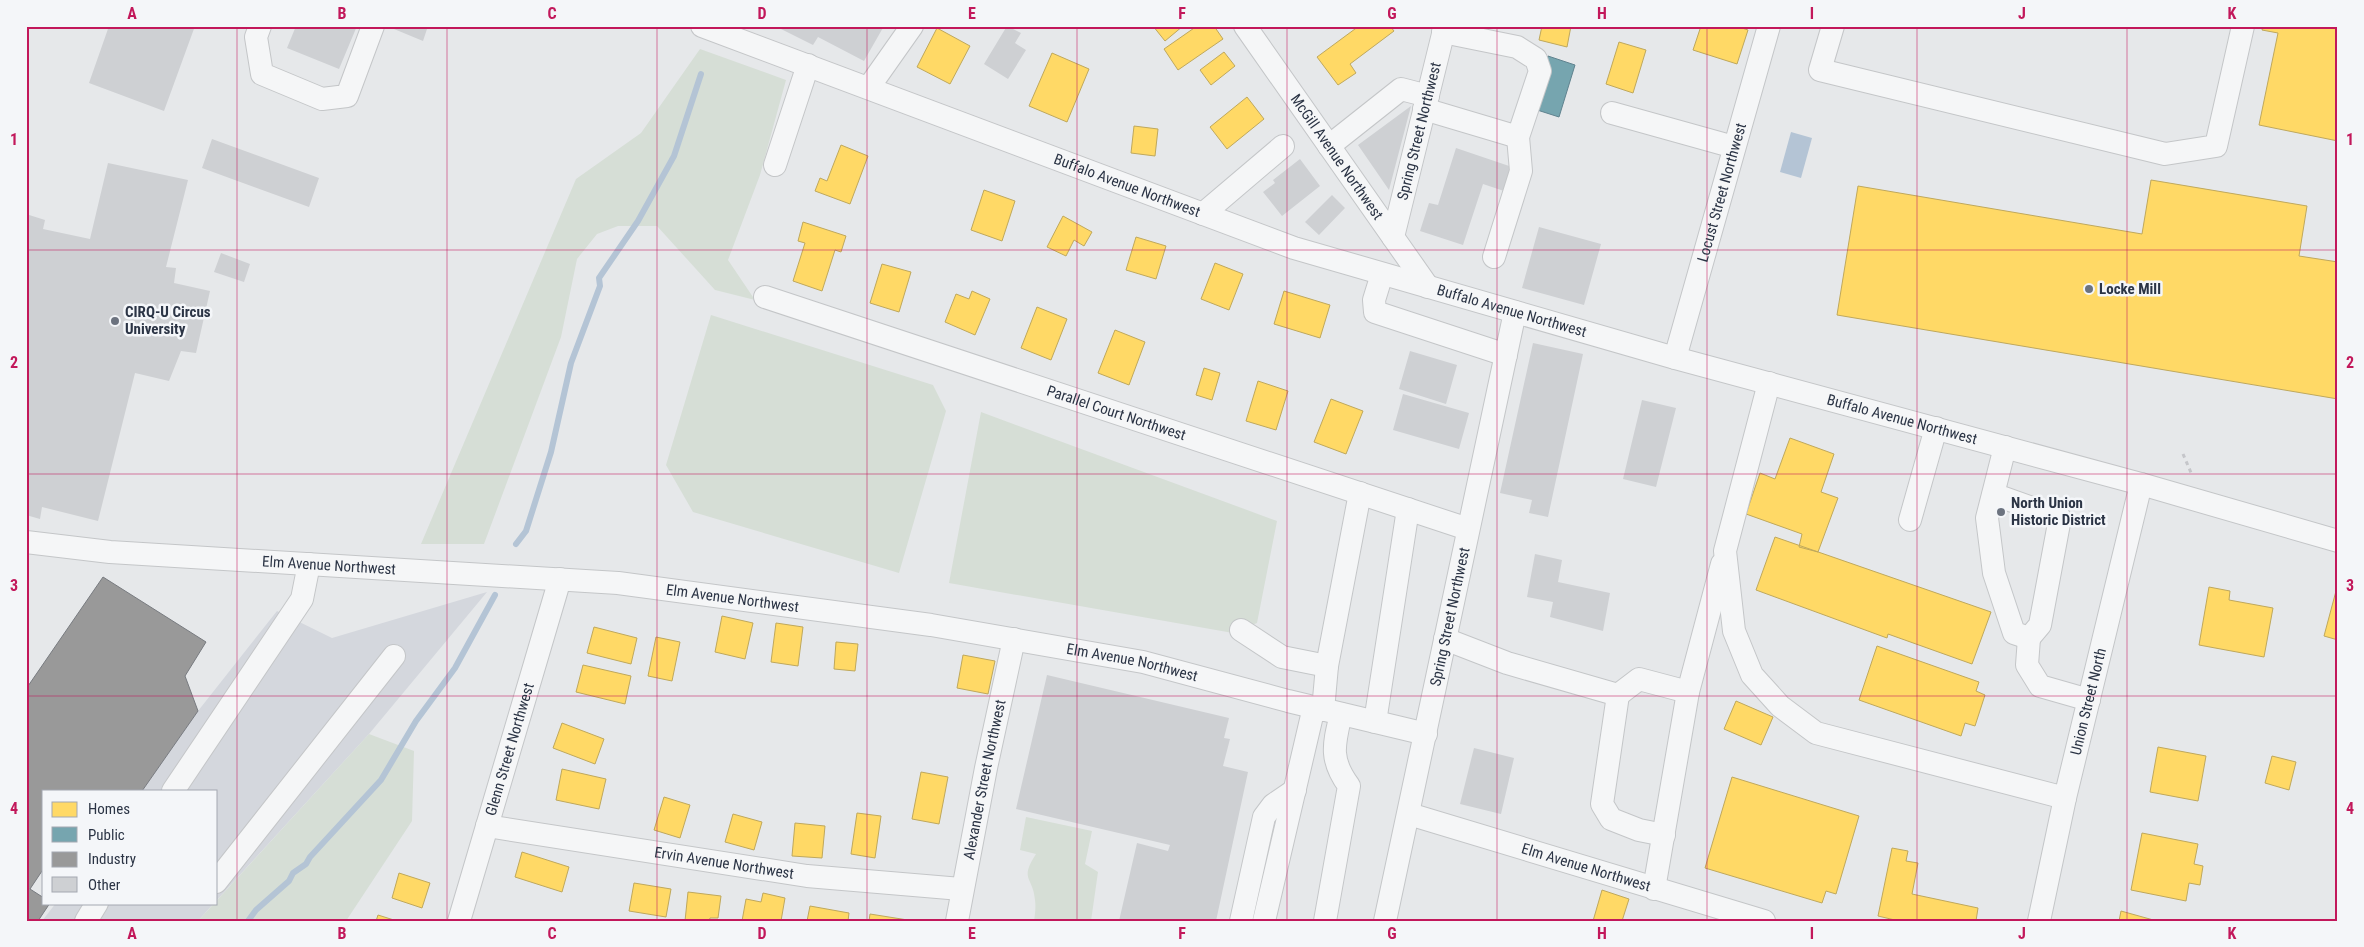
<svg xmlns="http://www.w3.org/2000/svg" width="2364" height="947" font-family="'Roboto Condensed',sans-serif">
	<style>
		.built { fill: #d4d7dd }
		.green { fill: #d6ded6 }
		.water { fill: #b4c4d5 }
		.homes { fill: #ffd966; stroke: #bfa85c }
		.public { fill: #76a5af; stroke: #60838f }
		.industry { fill: #999; stroke: #787b80 }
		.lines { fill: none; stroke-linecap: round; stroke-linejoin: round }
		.stream { stroke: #b4c4d5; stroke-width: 6 }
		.building { fill: #ced0d3 }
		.minor-casing { stroke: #c4c6c8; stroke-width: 24 }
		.path { stroke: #c5c6ca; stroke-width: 3; stroke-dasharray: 4 4; stroke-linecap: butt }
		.minor { stroke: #f5f6f7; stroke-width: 22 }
		.grid { fill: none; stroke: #c2185b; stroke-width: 1; stroke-opacity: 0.55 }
		.poi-dot { fill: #6c737f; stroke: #f4f6f9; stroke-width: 2 }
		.labels { text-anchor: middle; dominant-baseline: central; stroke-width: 5; stroke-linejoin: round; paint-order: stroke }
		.street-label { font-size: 15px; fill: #2b3445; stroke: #f4f6f9 }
		.poi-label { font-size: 15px; font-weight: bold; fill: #2b3445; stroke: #f4f6f9; text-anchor: start }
		.neatline { fill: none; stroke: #c2185b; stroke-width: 2 }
		.grid-label { font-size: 16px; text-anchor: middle; font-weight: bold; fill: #c2185b }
	</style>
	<rect width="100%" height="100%" fill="#e6e8ea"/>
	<!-- built -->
	<path class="built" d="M 487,592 L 369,734 L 216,901 L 216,791 L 142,791 L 198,711 L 277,611 L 332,638 Z
		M 56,903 L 214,903 L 198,921 L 42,921 Z"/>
	<!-- green -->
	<path class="green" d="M 700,49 L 786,80 L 760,175 L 728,260 L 755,300 L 715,290 L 657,226 L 618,226 L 597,234 L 577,259 L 561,337 L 484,544 L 421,544 L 576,179 L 641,133 Z
		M 711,315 L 933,385 L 946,411 L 899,573 L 693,512 L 666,465 Z
		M 981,412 L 1277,521 L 1257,623 L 1233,633 L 949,583 Z
		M 369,734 L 414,751 L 412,821 L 346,921 L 198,921 Z
		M 1026,817 L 1092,831 L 1085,864 L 1098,872 L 1091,921 L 1034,921 C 1035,914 1036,907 1035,900 C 1033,876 1019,880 1036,854 L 1020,850 Z"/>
	<!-- water -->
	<path class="water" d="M 1791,132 L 1812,138 L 1801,178 L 1780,172 Z"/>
	<!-- homes -->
	<path class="homes" d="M 1153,26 L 1183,26 L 1165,41 Z
		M 1197,26 L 1214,26 L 1223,39 L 1178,70 L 1164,49 Z
		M 1359,26 L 1390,26 L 1394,31 L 1350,64 L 1356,73 L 1338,85 L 1317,57 Z
		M 1542,26 L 1571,26 L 1567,47 L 1539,40 Z
		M 1701,26 L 1736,26 L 1748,30 L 1737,64 L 1693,50 Z
		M 2263,26 L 2338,26 L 2338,141 L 2259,125 L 2278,33 L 2262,30 Z
		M 937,28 L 970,46 L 950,84 L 917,67 Z
		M 1619,42 L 1646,50 L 1633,93 L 1606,84 Z
		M 1224,52 L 1235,66 L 1211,85 L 1200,70 Z
		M 1052,53 L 1089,69 L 1067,122 L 1029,106 Z
		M 1247,97 L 1264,119 L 1227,149 L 1210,127 Z
		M 1134,126 L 1158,129 L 1155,156 L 1131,153 Z
		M 841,145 L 868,156 L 850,204 L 815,191 L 820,178 L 827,181 Z
		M 2151,180 L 2307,206 L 2299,256 L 2338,262 L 2338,399 L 1837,315 L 1858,186 L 2142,234 Z
		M 984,190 L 1015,201 L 1002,241 L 971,230 Z
		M 1063,216 L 1092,232 L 1084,246 L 1074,240 L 1066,256 L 1047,247 Z
		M 803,222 L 846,236 L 841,252 L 835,250 L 822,291 L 793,281 L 805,243 L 798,241 Z
		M 1136,237 L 1166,246 L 1156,279 L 1126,270 Z
		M 1215,263 L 1243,274 L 1229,310 L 1201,299 Z
		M 882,264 L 911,272 L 899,312 L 870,303 Z
		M 972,291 L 990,299 L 975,335 L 945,322 L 956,294 L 969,299 Z
		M 1284,291 L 1330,305 L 1320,338 L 1274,324 Z
		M 1037,307 L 1067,319 L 1051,360 L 1021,348 Z
		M 1115,330 L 1145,342 L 1129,385 L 1098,373 Z
		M 1204,368 L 1220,373 L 1212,400 L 1196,395 Z
		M 1258,381 L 1288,391 L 1276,430 L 1246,421 Z
		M 1331,399 L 1363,411 L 1346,454 L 1314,442 Z
		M 1790,438 L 1834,454 L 1821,492 L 1838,498 L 1818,552 L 1799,547 L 1802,534 L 1746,514 L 1760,473 L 1775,479 Z
		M 1775,537 L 1991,612 L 1972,664 L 1888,634 L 1887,638 L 1756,590 Z
		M 2209,587 L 2230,591 L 2229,600 L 2273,608 L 2264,657 L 2199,645 Z
		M 2336,591 L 2338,591 L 2338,640 L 2324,636 Z
		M 722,616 L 753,623 L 745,659 L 715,652 Z
		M 776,623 L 803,627 L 798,666 L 771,662 Z
		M 594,627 L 637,638 L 631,664 L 587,653 Z
		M 656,637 L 680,642 L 672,681 L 648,676 Z
		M 836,642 L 858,644 L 855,671 L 834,669 Z
		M 1877,646 L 1979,682 L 1976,691 L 1985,695 L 1975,726 L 1965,723 L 1961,736 L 1859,700 Z
		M 963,655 L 995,661 L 988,694 L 957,688 Z
		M 583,665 L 631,676 L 625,704 L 576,692 Z
		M 1736,701 L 1773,717 L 1761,745 L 1724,729 Z
		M 562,723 L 604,739 L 595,764 L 553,748 Z
		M 2158,747 L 2206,756 L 2198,801 L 2150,792 Z
		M 2272,756 L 2296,762 L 2289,790 L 2265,783 Z
		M 562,769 L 606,779 L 599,809 L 556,800 Z
		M 921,772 L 948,777 L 939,824 L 912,819 Z
		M 1732,777 L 1859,816 L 1836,894 L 1826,891 L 1822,903 L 1705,868 Z
		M 664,797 L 690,805 L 680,838 L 654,830 Z
		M 857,813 L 881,816 L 875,858 L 851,854 Z
		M 733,814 L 762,822 L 754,850 L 725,842 Z
		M 795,823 L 825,826 L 822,858 L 792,856 Z
		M 2142,833 L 2198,844 L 2194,864 L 2203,866 L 2200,885 L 2189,883 L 2186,901 L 2131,890 Z
		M 1892,848 L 1908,851 L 1906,861 L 1918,863 L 1912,894 L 1978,908 L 1976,921 L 1899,921 L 1878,916 Z
		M 522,852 L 569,867 L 562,892 L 515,877 Z
		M 399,873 L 430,883 L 422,908 L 392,898 Z
		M 634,883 L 671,889 L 666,917 L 629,911 Z
		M 1602,890 L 1629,899 L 1622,921 L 1593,921 Z
		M 688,892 L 721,896 L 718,918 L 710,918 L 709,921 L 685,921 Z
		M 763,893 L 785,898 L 781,921 L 742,921 L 746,899 L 761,902 Z
		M 810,906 L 849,913 L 848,921 L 807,921 Z
		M 2121,911 L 2157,921 L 2119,921 Z
		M 870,914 L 914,921 L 869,921 Z
		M 378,915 L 397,921 L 376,921 Z"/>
	<!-- public -->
	<path class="public" d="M 1548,56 L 1575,65 L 1559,117 L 1531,108 Z"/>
	<!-- industry -->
	<path class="industry" d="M 103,577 L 206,642 L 185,676 L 198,711 L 142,791 L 44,791 L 44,868 L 30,889 L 44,898 L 44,903 L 50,903 L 38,921 L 26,921 L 26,689 Z"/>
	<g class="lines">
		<!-- stream -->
		<path class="stream" d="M 516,544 L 526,531 L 551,452 L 571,363 L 600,286 L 599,278 L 638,221 L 674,156 L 701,74
			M 248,921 L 256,910 L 289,881 L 293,873 L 306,864 L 310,857 L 381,780 L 416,721 L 455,668 L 495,595"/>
	</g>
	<!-- building -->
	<path class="building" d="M 109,26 L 195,26 L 164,111 L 89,83 Z
		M 296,26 L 357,26 L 339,69 L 287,48 Z
		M 395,26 L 428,26 L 423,41 L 394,29 Z
		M 775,26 L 884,26 L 864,61 L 818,37 L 813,45 Z
		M 1007,26 L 1021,33 L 1015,43 L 1026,50 L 1008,79 L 984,64 Z
		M 1411,106 L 1389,190 L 1358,145 Z
		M 212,139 L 319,178 L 309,207 L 202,168 Z
		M 1456,148 L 1515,168 L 1507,192 L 1483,184 L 1463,245 L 1420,231 L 1429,203 L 1438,205 Z
		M 1300,159 L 1320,186 L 1282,216 L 1263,192 L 1275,183 L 1273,180 Z
		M 108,163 L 188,180 L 166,267 L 176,268 L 174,283 L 210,291 L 196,353 L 181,351 L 169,381 L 135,373 L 98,521 L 42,507 L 40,519 L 26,515 L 26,214 L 45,220 L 43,229 L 90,239 Z
		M 1332,195 L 1345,208 L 1319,235 L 1305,222 Z
		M 1539,227 L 1601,244 L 1584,305 L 1522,288 Z
		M 221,253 L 250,264 L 244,282 L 214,272 Z
		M 1533,343 L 1583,354 L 1548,517 L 1529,513 L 1532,500 L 1500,493 Z
		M 1410,351 L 1457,365 L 1446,404 L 1399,389 Z
		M 1403,394 L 1469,413 L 1459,449 L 1393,430 Z
		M 1642,400 L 1676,408 L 1656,487 L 1623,479 Z
		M 1535,554 L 1562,560 L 1558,582 L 1610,593 L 1603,631 L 1550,617 L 1553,602 L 1527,597 Z
		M 1047,675 L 1229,718 L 1224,738 L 1230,739 L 1223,766 L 1248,772 L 1216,921 L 1119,921 L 1137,843 L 1168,851 L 1170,845 L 1016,809 Z
		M 1474,748 L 1514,758 L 1501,814 L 1460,804 Z"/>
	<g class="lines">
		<defs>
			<g id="minor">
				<path d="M 260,26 L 256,37 L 262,74 L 322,99 L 347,96 L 373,26"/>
				<path id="s1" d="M 702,26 L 1294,248 L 1675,358 L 2141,484 L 2338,541"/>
				<path id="s2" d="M 1245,26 L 1428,287"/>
				<path d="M 1833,26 L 1820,70 L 2165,154 L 2216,146 L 2243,26"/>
				<path d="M 1443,32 L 1517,47 L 1536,59 L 1540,71 L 1518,137 L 1521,171 L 1494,257"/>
				<path d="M 869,87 L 912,26"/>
				<path d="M 1424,109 L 1518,137"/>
				<path d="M 1612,113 L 1734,147"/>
				<path d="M 1329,146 L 1401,89 L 1428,96"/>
				<path d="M 775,165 L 808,65"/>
				<path d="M 1203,214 L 1283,146"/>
				<path id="s3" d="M 1393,237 L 1445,26"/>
				<path d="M 1382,274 L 1374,300 L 1375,312 L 1506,355"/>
				<path id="s4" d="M 765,297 L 1468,529"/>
				<path id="s5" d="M 1675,358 L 1769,26"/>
				<path d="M 1769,383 L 1725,551 L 1734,631 L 1752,675 L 1780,706 L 1816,733 L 2065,798"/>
				<path d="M 1993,494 L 2060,518 L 2040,625 L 2029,638 L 2014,633 L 1994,573 L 1987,518 L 2005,447"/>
				<path d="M 1910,520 L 1936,428"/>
				<path id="s6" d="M 26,542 L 110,552 L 618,583 L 931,625 L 1143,662 L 1288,701 L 1426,734"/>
				<path d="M 1241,630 L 1282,657 L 1327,666"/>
				<path d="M 2029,638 L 2027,665 L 2040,686 L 2089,700"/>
				<path d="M 1445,639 L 1507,663 L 1618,695 L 1639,679 L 1688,692"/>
				<path d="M 1618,695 L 1602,804 L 1611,819 L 1639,830 L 1664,835"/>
				<path d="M 1323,710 L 1327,666 L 1360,493"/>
				<path d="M 1375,722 L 1408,509"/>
				<path d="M 173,791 L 302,599 L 309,564"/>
				<path id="s7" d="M 1409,814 L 1764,921"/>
				<path id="s8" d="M 487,826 L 807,876 L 961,889"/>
				<path d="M 216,882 L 394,656"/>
				<path d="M 1654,889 L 1688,692 L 1722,564"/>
				<path d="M 86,921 L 97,903"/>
				<path id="s9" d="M 459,921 L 560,579"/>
				<path id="s10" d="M 957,921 L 986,768 L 1014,639"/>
				<path d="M 1241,921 L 1264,817 L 1273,805 L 1295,790"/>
				<path d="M 1264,921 L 1314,707"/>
				<path d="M 1325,921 L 1349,786 C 1329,759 1334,744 1341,714"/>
				<path id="s11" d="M 1385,921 L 1515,312"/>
				<path id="s12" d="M 2039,921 L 2065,798 L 2141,484"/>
			</g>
		</defs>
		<!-- minor casing -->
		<use href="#minor" class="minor-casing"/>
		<!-- path -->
		<path class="path" d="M 2183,454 L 2192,475"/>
		<!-- minor -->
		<use href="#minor" class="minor"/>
	</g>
	<!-- grid -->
	<path class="grid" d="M 237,26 L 237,921M 447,26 L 447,921M 657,26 L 657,921M 867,26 L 867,921M 1077,26 L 1077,921M 1287,26 L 1287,921M 1497,26 L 1497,921M 1707,26 L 1707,921M 1917,26 L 1917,921M 2127,26 L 2127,921M 26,250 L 2338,250M 26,474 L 2338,474M 26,696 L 2338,696"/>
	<!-- markers -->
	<g class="poi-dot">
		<circle cx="2089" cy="289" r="5"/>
		<circle cx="115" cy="321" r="5"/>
		<circle cx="2001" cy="512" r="5"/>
	</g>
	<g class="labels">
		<!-- street labels -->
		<g class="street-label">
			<text stroke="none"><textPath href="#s3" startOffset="109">Spring Street Northwest</textPath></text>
			<text stroke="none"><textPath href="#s2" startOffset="160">McGill Avenue Northwest</textPath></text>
			<text stroke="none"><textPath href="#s1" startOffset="454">Buffalo Avenue Northwest</textPath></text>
			<text stroke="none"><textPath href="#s5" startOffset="172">Locust Street Northwest</textPath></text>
			<text stroke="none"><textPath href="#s1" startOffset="859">Buffalo Avenue Northwest</textPath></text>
			<text stroke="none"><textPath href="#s4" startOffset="370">Parallel Court Northwest</textPath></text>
			<text stroke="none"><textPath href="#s1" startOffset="1264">Buffalo Avenue Northwest</textPath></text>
			<text stroke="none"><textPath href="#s6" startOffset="304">Elm Avenue Northwest</textPath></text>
			<text stroke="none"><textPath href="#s6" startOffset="709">Elm Avenue Northwest</textPath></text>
			<text stroke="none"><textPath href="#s11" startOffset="311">Spring Street Northwest</textPath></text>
			<text stroke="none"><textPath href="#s6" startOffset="1114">Elm Avenue Northwest</textPath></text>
			<text stroke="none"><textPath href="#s12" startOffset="225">Union Street North</textPath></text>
			<text stroke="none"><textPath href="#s9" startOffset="179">Glenn Street Northwest</textPath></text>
			<text stroke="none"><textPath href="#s10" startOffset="144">Alexander Street Northwest</textPath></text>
			<text stroke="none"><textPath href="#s8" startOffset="240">Ervin Avenue Northwest</textPath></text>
			<text stroke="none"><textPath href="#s7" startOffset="185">Elm Avenue Northwest</textPath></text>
		</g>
		<!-- poi labels -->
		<g class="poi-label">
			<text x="2099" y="289">Locke Mill</text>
			<text x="125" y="312">CIRQ-U Circus<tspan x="125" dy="17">University</tspan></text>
			<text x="2011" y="503">North Union<tspan x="2011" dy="17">Historic District</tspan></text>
		</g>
	</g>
	<!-- border -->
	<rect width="2364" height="947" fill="none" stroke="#f4f6f9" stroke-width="55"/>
	<!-- legend -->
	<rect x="42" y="790" width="175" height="115" fill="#f4f6f9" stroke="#a4a8b1"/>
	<rect x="52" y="802" width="25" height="15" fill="#ffd966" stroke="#a4a8b1"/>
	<text x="88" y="814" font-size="15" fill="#2b3445">Homes</text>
	<rect x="52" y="827" width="25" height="15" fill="#76a5af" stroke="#a4a8b1"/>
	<text x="88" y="840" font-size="15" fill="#2b3445">Public</text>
	<rect x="52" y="852" width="25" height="15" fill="#999999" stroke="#a4a8b1"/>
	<text x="88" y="864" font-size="15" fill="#2b3445">Industry</text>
	<rect x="52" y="877" width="25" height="15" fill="#ced0d3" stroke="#a4a8b1"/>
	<text x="88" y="890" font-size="15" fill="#2b3445">Other</text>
	<rect x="28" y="28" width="2308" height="892" class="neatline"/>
	<g class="grid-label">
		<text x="132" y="19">A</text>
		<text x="342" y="19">B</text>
		<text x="552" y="19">C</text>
		<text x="762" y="19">D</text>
		<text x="972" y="19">E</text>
		<text x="1182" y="19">F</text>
		<text x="1392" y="19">G</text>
		<text x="1602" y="19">H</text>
		<text x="1812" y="19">I</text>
		<text x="2022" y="19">J</text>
		<text x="2232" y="19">K</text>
		<text x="14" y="145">1</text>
		<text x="2350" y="145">1</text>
		<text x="14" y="368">2</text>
		<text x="2350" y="368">2</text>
		<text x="14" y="591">3</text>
		<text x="2350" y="591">3</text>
		<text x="14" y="814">4</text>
		<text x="2350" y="814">4</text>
		<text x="132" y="939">A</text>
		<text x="342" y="939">B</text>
		<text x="552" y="939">C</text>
		<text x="762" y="939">D</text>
		<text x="972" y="939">E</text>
		<text x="1182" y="939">F</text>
		<text x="1392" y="939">G</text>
		<text x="1602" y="939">H</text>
		<text x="1812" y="939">I</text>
		<text x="2022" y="939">J</text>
		<text x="2232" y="939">K</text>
	</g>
</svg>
